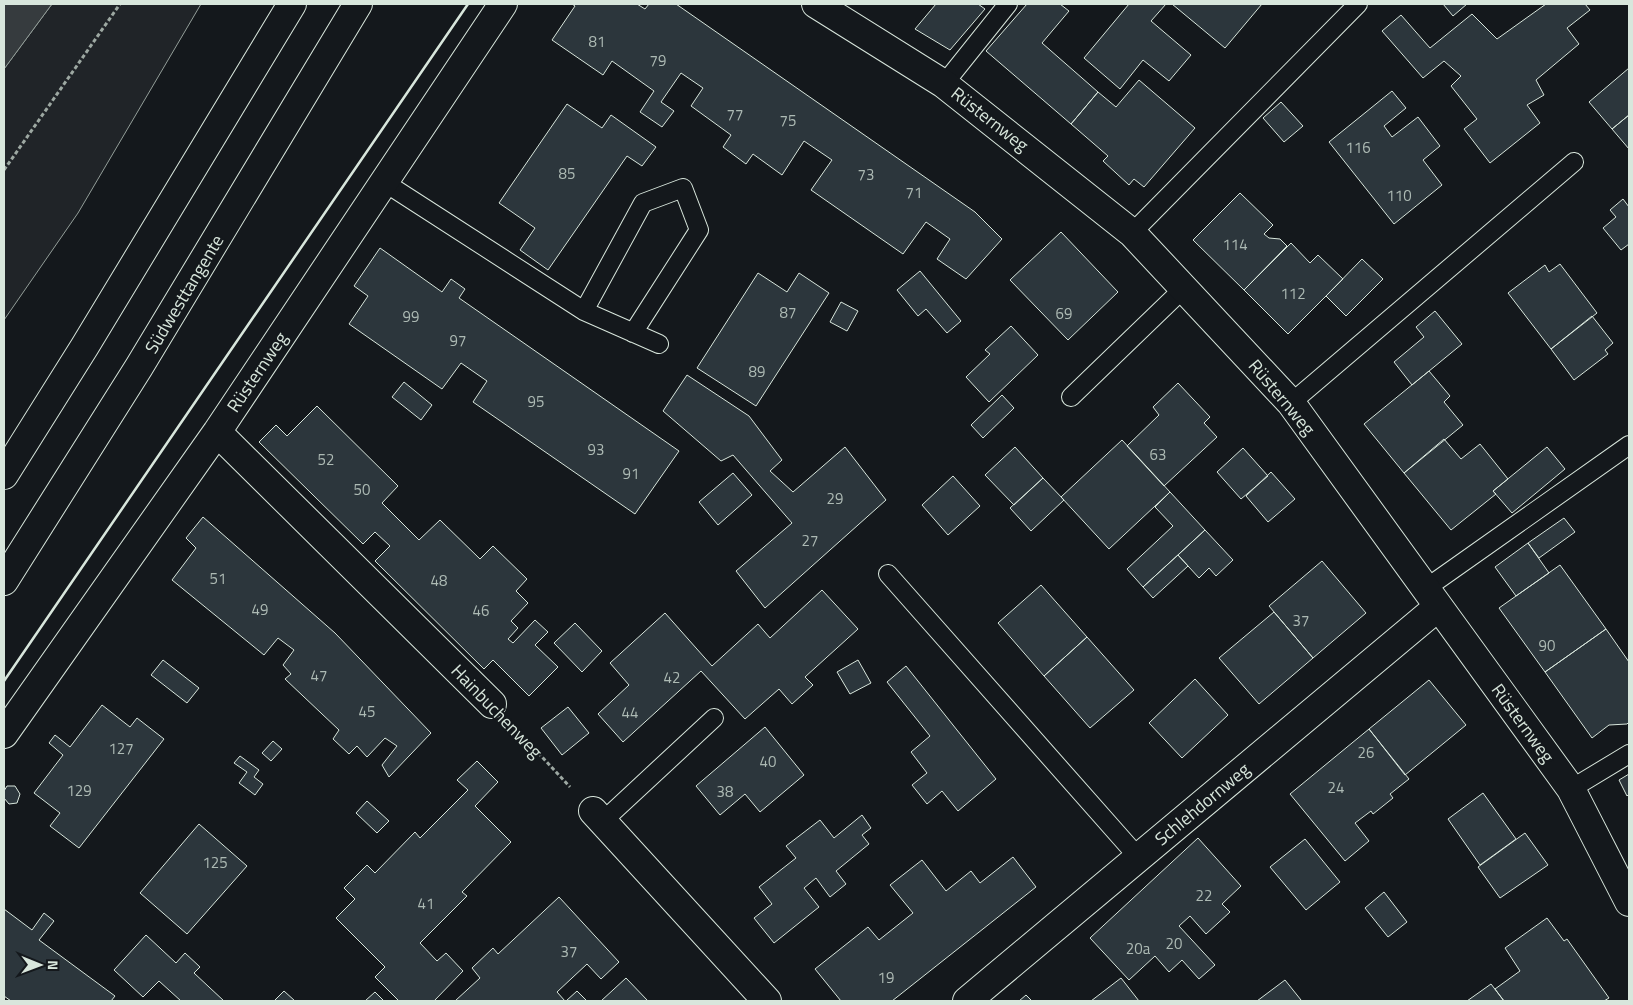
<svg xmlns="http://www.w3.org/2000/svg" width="1633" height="1005" font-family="'Titillium Web',sans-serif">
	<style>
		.green { fill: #202428; stroke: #939e99 }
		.water { fill: #363b3e; stroke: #939e99 }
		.building { fill: #2c363c; stroke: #d8e6dc }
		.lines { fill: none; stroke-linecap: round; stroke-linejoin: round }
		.lane-casing { stroke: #d8e6dc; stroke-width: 20 }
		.street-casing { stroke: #d8e6dc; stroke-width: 30 }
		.highway-casing { stroke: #d8e6dc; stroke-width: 30 }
		.path { stroke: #9da8a2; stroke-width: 3; stroke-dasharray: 4 2.5; stroke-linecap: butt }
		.lane { stroke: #14181c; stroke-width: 18 }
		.street { stroke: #14181c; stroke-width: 28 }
		.highway { stroke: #14181c; stroke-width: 28 }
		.wall { stroke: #d8e6dc; stroke-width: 2.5 }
		.labels { text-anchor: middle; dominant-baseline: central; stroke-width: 4; stroke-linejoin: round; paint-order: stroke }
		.number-label { font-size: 15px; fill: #adbab4 }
		.street-label { font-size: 18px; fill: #d8e6dc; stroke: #14181c }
	</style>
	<rect width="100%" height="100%" fill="#14181c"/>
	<!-- green -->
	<path class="green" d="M 52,4 L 201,4 L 78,213 L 4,320 L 4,69 Z"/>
	<!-- water -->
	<path class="water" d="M 4,4 L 52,4 L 4,69 Z"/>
	<!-- building -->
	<path class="building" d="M 572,4 L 637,4 L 645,9 L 649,4 L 676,4 L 975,212 L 1002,239 L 966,279 L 937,259 L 950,239 L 926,222 L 903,254 L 811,190 L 832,160 L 804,141 L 782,175 L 753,154 L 746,164 L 723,147 L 731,135 L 691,106 L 703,88 L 681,73 L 661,102 L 674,111 L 662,127 L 640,112 L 654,91 L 612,61 L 603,75 L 552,40 L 575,6 Z
		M 936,4 L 978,4 L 985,9 L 950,50 L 915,29 Z
		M 1027,4 L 1060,4 L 1069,11 L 1042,43 L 1098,92 L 1071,124 L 986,51 Z
		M 1129,4 L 1166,4 L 1151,21 L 1191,55 L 1169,81 L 1143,60 L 1120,89 L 1084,58 Z
		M 1172,4 L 1262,4 L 1225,48 Z
		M 1443,4 L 1467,4 L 1453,16 Z
		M 1546,4 L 1585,4 L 1590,10 L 1567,28 L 1579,44 L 1536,80 L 1544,95 L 1527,105 L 1540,123 L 1490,163 L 1464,129 L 1477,119 L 1451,86 L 1461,76 L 1444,61 L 1423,78 L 1382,31 L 1401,15 L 1430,48 L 1472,14 L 1497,39 Z
		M 1629,68 L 1629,115 L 1612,129 L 1589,102 Z
		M 1139,80 L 1195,128 L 1144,187 L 1134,179 L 1129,185 L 1103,161 L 1108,156 L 1071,124 L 1098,92 L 1116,107 Z
		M 1392,91 L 1406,108 L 1384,126 L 1392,137 L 1418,117 L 1440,146 L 1423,160 L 1442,185 L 1394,224 L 1329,142 Z
		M 1281,102 L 1303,126 L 1284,142 L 1263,118 Z
		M 567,104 L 602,128 L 611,115 L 656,147 L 642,166 L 627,156 L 548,270 L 520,250 L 535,228 L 499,203 Z
		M 1629,115 L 1629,149 L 1612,129 Z
		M 1240,193 L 1273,225 L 1264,234 L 1269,238 L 1280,239 L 1287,246 L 1244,290 L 1193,240 Z
		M 1623,199 L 1629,207 L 1629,244 L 1621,250 L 1603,228 L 1616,217 L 1610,210 Z
		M 1061,232 L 1118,292 L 1068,340 L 1010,280 Z
		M 1291,243 L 1310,263 L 1318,255 L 1343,279 L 1288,334 L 1244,290 Z
		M 380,248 L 442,292 L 451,279 L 465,289 L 459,298 L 679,451 L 635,514 L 473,402 L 487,381 L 461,363 L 442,389 L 349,324 L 368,296 L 354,286 Z
		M 1362,259 L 1383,279 L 1346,316 L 1326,296 Z
		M 1560,264 L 1597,313 L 1551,349 L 1508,293 L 1545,265 L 1549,272 Z
		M 920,271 L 961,321 L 947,333 L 926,309 L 918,316 L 897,290 Z
		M 758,273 L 787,292 L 799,273 L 829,293 L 756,406 L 697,368 Z
		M 841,302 L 858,311 L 847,331 L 830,322 Z
		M 1435,311 L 1462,344 L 1412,385 L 1394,362 L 1424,337 L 1416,327 Z
		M 1592,316 L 1613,343 L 1605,350 L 1608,354 L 1574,380 L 1551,349 Z
		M 1011,326 L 1038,355 L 989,402 L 966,377 L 990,354 L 985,350 Z
		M 1429,371 L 1450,396 L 1444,402 L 1463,425 L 1404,473 L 1364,424 Z
		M 687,375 L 749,416 L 782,460 L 770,471 L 793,492 L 845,447 L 886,500 L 765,608 L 736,571 L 792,523 L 733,455 L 721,461 L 663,411 Z
		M 404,382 L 432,405 L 421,420 L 392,397 Z
		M 1178,383 L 1210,417 L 1204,423 L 1217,437 L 1164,486 L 1127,446 L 1159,415 L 1153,407 Z
		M 1002,395 L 1014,408 L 983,438 L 971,425 Z
		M 317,406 L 398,486 L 382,503 L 419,540 L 440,520 L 480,559 L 493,546 L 527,579 L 516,591 L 528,603 L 511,621 L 518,628 L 508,639 L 513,643 L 535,620 L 548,632 L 535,645 L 558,667 L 529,696 L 493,660 L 484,669 L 375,561 L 390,546 L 375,532 L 363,544 L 259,442 L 276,425 L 287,436 Z
		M 1444,439 L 1461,459 L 1480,444 L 1508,479 L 1493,491 L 1496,494 L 1451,530 L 1404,473 Z
		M 1122,440 L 1170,492 L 1109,549 L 1061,497 Z
		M 1015,447 L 1043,478 L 1014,505 L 985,475 Z
		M 1547,447 L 1565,469 L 1512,513 L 1493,491 Z
		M 1243,448 L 1268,476 L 1241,499 L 1217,472 Z
		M 1271,472 L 1295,499 L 1268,522 L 1246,496 Z
		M 733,473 L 752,495 L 718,525 L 699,502 Z
		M 953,476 L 980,506 L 948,535 L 922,505 Z
		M 1043,478 L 1064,500 L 1031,531 L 1010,508 Z
		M 1170,492 L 1205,530 L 1143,587 L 1127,569 L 1173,526 L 1155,507 Z
		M 203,517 L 335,633 L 431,733 L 389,777 L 382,765 L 397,746 L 385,738 L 367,757 L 357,746 L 349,754 L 333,739 L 339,730 L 285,679 L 291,674 L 283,665 L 294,650 L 278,638 L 264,655 L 172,580 L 196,548 L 186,538 Z
		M 1564,518 L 1575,532 L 1539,558 L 1528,543 Z
		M 1205,530 L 1233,560 L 1216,576 L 1209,568 L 1199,578 L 1178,555 Z
		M 1528,543 L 1549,573 L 1516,596 L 1495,567 Z
		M 1178,555 L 1188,566 L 1153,598 L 1143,587 Z
		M 1322,561 L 1366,613 L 1313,658 L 1269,606 Z
		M 1560,565 L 1606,629 L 1545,672 L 1499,608 Z
		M 1041,585 L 1087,637 L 1044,676 L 998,623 Z
		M 822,590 L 858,629 L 805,677 L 813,685 L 792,704 L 779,689 L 745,719 L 701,671 L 623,742 L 598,714 L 629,685 L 610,663 L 665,613 L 712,666 L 758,624 L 770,638 Z
		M 1274,612 L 1313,658 L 1259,704 L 1219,658 Z
		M 575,623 L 602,651 L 582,672 L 554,643 Z
		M 1606,629 L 1629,662 L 1629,722 L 1627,724 L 1609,725 L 1592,738 L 1545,672 Z
		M 1087,637 L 1134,690 L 1090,728 L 1044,676 Z
		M 163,660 L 199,688 L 187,703 L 151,675 Z
		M 858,660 L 871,683 L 850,694 L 837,672 Z
		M 906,666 L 996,779 L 958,811 L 942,791 L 927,804 L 912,785 L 927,773 L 911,752 L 930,736 L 887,682 Z
		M 1195,679 L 1228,715 L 1182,758 L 1149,723 Z
		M 1429,680 L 1466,725 L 1405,775 L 1369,729 Z
		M 102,705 L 130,727 L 137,718 L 164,739 L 79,848 L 50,826 L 60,813 L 34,793 L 63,755 L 49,743 L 55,735 L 70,747 Z
		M 568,707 L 589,733 L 562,755 L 541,728 Z
		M 765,727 L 804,775 L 760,812 L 745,794 L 720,815 L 696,786 Z
		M 1369,729 L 1409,779 L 1390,794 L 1393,798 L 1373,814 L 1371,811 L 1355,823 L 1369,841 L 1345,861 L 1290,794 Z
		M 273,741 L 282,749 L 271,761 L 262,753 Z
		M 240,756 L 259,770 L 254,777 L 263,784 L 255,795 L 239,783 L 247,772 L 234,763 Z
		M 477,761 L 498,782 L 475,806 L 511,842 L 462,892 L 467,896 L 420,943 L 437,961 L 446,953 L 463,971 L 434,1001 L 399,1001 L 375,977 L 385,967 L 336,918 L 355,899 L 344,888 L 367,865 L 375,873 L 415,832 L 420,838 L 468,790 L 457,780 Z
		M 1629,774 L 1629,794 L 1627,796 L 1619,780 Z
		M 7,786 L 15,786 L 20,794 L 17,803 L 9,804 L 4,798 L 4,791 Z
		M 1483,793 L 1516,839 L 1480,865 L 1448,819 Z
		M 367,801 L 389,821 L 377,833 L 356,813 Z
		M 862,815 L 871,828 L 862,835 L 869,844 L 836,871 L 846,884 L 830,897 L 816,878 L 804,888 L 819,907 L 774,943 L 754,918 L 772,904 L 759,887 L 796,858 L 786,846 L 820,820 L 834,838 Z
		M 199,824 L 247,866 L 187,934 L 140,893 Z
		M 1525,833 L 1548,865 L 1500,898 L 1478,867 Z
		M 1198,838 L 1241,886 L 1222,904 L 1230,912 L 1206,934 L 1190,916 L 1179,926 L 1215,965 L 1199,979 L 1182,960 L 1169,972 L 1155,956 L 1129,980 L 1090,938 Z
		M 1305,839 L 1340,882 L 1306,910 L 1270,867 Z
		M 1013,857 L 1036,887 L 892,1001 L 841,1001 L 815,969 L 868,927 L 879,940 L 913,913 L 890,885 L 922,860 L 946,891 L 971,871 L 980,883 Z
		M 1384,892 L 1407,922 L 1388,937 L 1365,908 Z
		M 559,897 L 619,962 L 601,979 L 587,964 L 557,992 L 565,1001 L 455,1001 L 480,978 L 472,968 L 493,948 L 498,954 Z
		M 4,909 L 32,930 L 44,913 L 54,921 L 39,940 L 115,996 L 111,1001 L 11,1001 L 4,996 Z
		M 1547,918 L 1564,941 L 1567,939 L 1609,998 L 1604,1001 L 1504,1001 L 1495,989 L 1520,971 L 1505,948 Z
		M 146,935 L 176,963 L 185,953 L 200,967 L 194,973 L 224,1001 L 181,1001 L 159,981 L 143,997 L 114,970 Z
		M 626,978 L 648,1001 L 601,1001 Z
		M 1121,978 L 1139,1001 L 1091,1001 Z
		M 1285,980 L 1301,1000 L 1299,1001 L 1257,1001 Z
		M 1491,984 L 1504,1001 L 1467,1001 Z
		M 284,991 L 295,1001 L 274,1001 Z
		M 577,991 L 587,1001 L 566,1001 Z
		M 375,992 L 384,1001 L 365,1001 Z
		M 1026,995 L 1032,1001 L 1019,1001 Z"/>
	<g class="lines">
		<defs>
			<path id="lane" d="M 944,84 L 1008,4
				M 384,182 L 584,311 L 659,344
				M 1132,233 L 1358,4
				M 584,311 L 643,203 L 683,188 L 699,230 L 633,333
				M 1071,397 L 1184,288
				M 1291,403 L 1574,162
				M 888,574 L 1138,857
				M 1425,589 L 1629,445
				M 1571,789 L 1629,754
				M 602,822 L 714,718"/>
			<path id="street" d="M 816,4 L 944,84 L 1132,233 L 1291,403 L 1571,789 L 1629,902
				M 217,432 L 492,704
				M 4,734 L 217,432 L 503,4
				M 593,811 L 767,1001
				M 967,1001 L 1438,607"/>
			<path id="highway" d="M 4,475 L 85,346 L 292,4
				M 4,581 L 139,367 L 358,4"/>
		</defs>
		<!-- lane casing -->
		<use href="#lane" class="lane-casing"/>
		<!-- street casing -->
		<use href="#street" class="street-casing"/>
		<!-- highway casing -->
		<use href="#highway" class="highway-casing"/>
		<!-- path -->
		<path class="path" d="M 4,170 L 120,4
			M 516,729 L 570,787"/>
		<!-- lane -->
		<use href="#lane" class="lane"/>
		<!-- street -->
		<use href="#street" class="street"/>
		<!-- highway -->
		<use href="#highway" class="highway"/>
		<!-- wall -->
		<path class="wall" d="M 4,681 L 468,4"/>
	</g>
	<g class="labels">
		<!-- number labels -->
		<g class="number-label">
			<text x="597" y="41">81</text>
			<text x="658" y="60">79</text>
			<text x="735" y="114">77</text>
			<text x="788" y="120">75</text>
			<text x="1358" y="147">116</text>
			<text x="567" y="173">85</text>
			<text x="866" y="174">73</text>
			<text x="914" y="192">71</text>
			<text x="1399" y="195">110</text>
			<text x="1235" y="244">114</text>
			<text x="1293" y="293">112</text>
			<text x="788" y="312">87</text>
			<text x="1064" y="313">69</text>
			<text x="411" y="316">99</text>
			<text x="458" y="340">97</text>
			<text x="757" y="371">89</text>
			<text x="536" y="401">95</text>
			<text x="596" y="449">93</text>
			<text x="1158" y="454">63</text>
			<text x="326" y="459">52</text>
			<text x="631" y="473">91</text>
			<text x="362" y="489">50</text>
			<text x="835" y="498">29</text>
			<text x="810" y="540">27</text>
			<text x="218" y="578">51</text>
			<text x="439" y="580">48</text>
			<text x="260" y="609">49</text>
			<text x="481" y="610">46</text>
			<text x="1301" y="620">37</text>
			<text x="1547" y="645">90</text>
			<text x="319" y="675">47</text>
			<text x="672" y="677">42</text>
			<text x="367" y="711">45</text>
			<text x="630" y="712">44</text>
			<text x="121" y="748">127</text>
			<text x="1366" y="752">26</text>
			<text x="768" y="761">40</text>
			<text x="1336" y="787">24</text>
			<text x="79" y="790">129</text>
			<text x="725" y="791">38</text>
			<text x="215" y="862">125</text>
			<text x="1204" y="895">22</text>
			<text x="426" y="903">41</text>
			<text x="1174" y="943">20</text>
			<text x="1138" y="948">20a</text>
			<text x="569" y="951">37</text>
			<text x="886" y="977">19</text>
		</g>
		<!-- street labels -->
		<g class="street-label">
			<text transform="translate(990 119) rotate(38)">Rüsternweg</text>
			<text transform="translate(184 294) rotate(-59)">Südwesttangente</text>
			<text transform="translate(257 372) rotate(-56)">Rüsternweg</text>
			<text transform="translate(1282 397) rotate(50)">Rüsternweg</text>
			<text transform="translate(497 711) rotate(46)">Hainbuchenweg</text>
			<text transform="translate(1523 723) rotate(54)">Rüsternweg</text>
			<text transform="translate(1202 804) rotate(-40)">Schlehdornweg</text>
		</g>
	</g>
	<!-- border -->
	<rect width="1633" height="1005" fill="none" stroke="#d8e6dc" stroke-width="10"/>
	<!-- north arrow -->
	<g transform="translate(40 965) rotate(91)" stroke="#14181c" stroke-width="4" paint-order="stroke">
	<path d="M0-4L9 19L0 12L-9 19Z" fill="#d8e6dc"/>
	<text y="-8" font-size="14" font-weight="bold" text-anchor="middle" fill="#d8e6dc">N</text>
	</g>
</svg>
